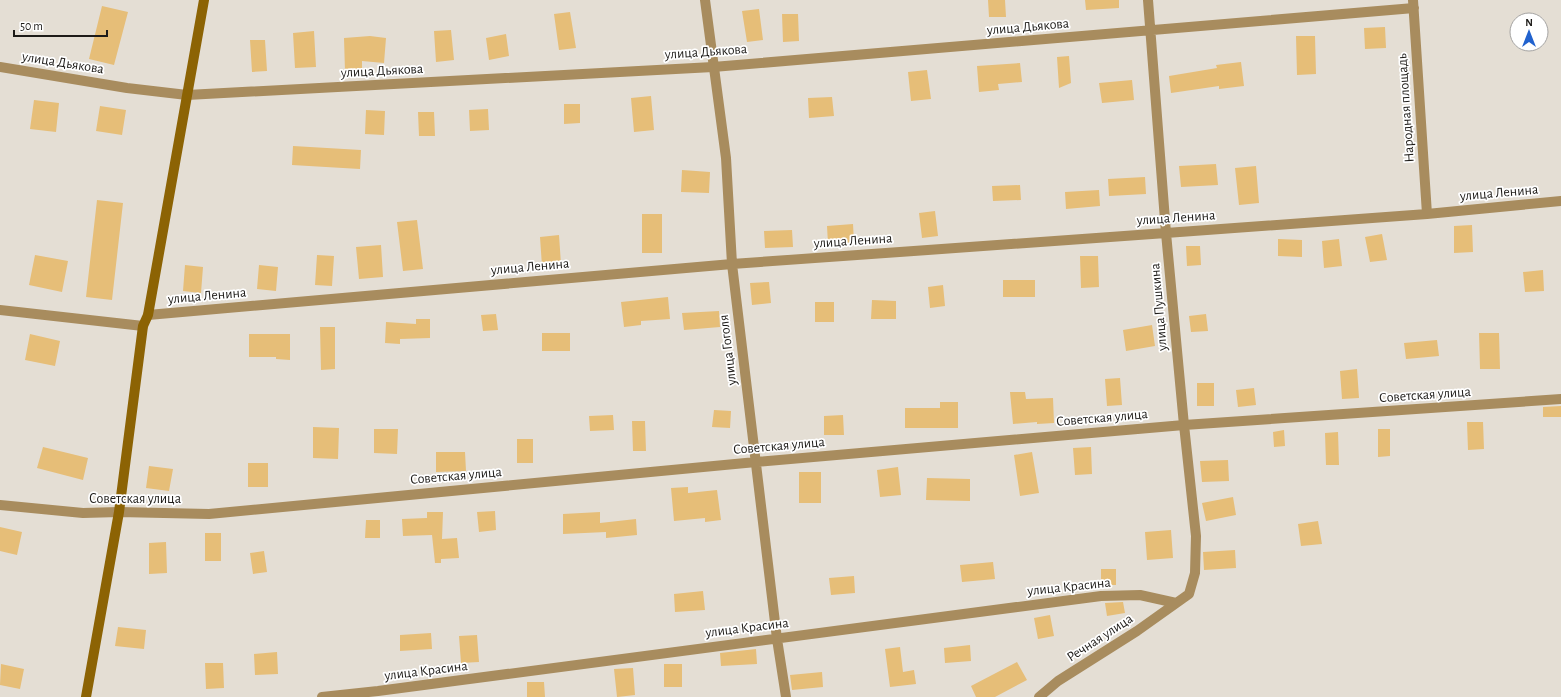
<svg xmlns="http://www.w3.org/2000/svg" width="1561" height="697" font-family="'Alegreya Sans',sans-serif">
	<style>
		.building { fill: #e6be78 }
		.lines { fill: none; stroke-linecap: round; stroke-linejoin: round }
		.street { stroke: #a88c5e; stroke-width: 10 }
		.secondary { stroke: #8c6304; stroke-width: 10 }
		.labels { text-anchor: middle; dominant-baseline: central; stroke-width: 3.5; stroke-linejoin: round; paint-order: stroke }
		.street-label { font-size: 14px; fill: #1d1b18; stroke: #fff }
	</style>
	<rect width="100%" height="100%" fill="#e4ded4"/>
	<!-- building -->
	<path class="building" d="M 988,0 L 1005,0 L 1006,17 L 989,17 Z
		M 1085,0 L 1119,0 L 1119,8 L 1086,10 Z
		M 102,6 L 128,12 L 114,65 L 89,59 Z
		M 759,9 L 763,40 L 747,42 L 742,11 Z
		M 570,12 L 576,48 L 559,50 L 554,14 Z
		M 782,14 L 798,14 L 799,41 L 783,42 Z
		M 1385,27 L 1386,48 L 1365,49 L 1364,28 Z
		M 451,30 L 454,60 L 436,62 L 434,31 Z
		M 314,31 L 316,67 L 295,68 L 293,33 Z
		M 506,34 L 509,56 L 489,60 L 486,38 Z
		M 370,36 L 386,38 L 384,63 L 362,61 L 362,70 L 345,71 L 344,38 Z
		M 1296,36 L 1315,36 L 1316,74 L 1297,75 Z
		M 250,40 L 265,40 L 267,71 L 252,72 Z
		M 1069,56 L 1071,83 L 1059,88 L 1057,57 Z
		M 1241,62 L 1244,86 L 1219,89 L 1219,86 L 1171,93 L 1169,76 L 1217,68 L 1216,65 Z
		M 1020,63 L 1022,82 L 998,84 L 999,90 L 979,92 L 977,66 Z
		M 927,70 L 931,99 L 911,101 L 908,72 Z
		M 1132,80 L 1134,100 L 1102,103 L 1099,83 Z
		M 651,96 L 654,130 L 634,132 L 631,98 Z
		M 832,97 L 834,116 L 809,118 L 808,98 Z
		M 34,100 L 59,103 L 56,132 L 30,129 Z
		M 564,104 L 580,104 L 580,123 L 564,124 Z
		M 100,106 L 126,110 L 122,135 L 96,131 Z
		M 488,109 L 489,130 L 470,131 L 469,110 Z
		M 366,110 L 385,111 L 384,135 L 365,134 Z
		M 418,112 L 434,112 L 435,136 L 419,136 Z
		M 293,146 L 361,150 L 360,169 L 292,165 Z
		M 1216,164 L 1218,185 L 1181,187 L 1179,166 Z
		M 1256,166 L 1259,203 L 1239,205 L 1235,168 Z
		M 682,170 L 710,172 L 709,193 L 681,192 Z
		M 1145,177 L 1146,194 L 1109,196 L 1108,179 Z
		M 1020,185 L 1021,200 L 993,201 L 992,186 Z
		M 1099,190 L 1100,206 L 1066,209 L 1065,192 Z
		M 97,200 L 123,203 L 112,300 L 86,297 Z
		M 935,211 L 938,236 L 922,238 L 919,213 Z
		M 642,214 L 662,214 L 662,253 L 642,253 Z
		M 417,220 L 423,269 L 403,271 L 397,222 Z
		M 853,224 L 854,242 L 828,244 L 827,226 Z
		M 1472,225 L 1473,252 L 1454,253 L 1454,226 Z
		M 792,230 L 793,247 L 765,248 L 764,231 Z
		M 1382,234 L 1387,260 L 1370,262 L 1365,237 Z
		M 559,235 L 561,264 L 542,266 L 540,237 Z
		M 1278,239 L 1302,240 L 1302,257 L 1278,256 Z
		M 1339,239 L 1342,266 L 1324,268 L 1322,241 Z
		M 381,245 L 383,277 L 359,279 L 356,247 Z
		M 1186,246 L 1200,246 L 1201,265 L 1187,266 Z
		M 35,255 L 68,261 L 62,292 L 29,285 Z
		M 317,255 L 334,256 L 332,286 L 315,285 Z
		M 1080,256 L 1098,256 L 1099,287 L 1081,288 Z
		M 185,265 L 203,267 L 201,293 L 183,291 Z
		M 259,265 L 278,267 L 276,291 L 257,289 Z
		M 1543,270 L 1544,291 L 1525,292 L 1523,272 Z
		M 1003,280 L 1035,280 L 1035,297 L 1003,297 Z
		M 769,282 L 771,303 L 752,305 L 750,283 Z
		M 943,285 L 945,306 L 930,308 L 928,287 Z
		M 668,297 L 670,319 L 641,321 L 641,325 L 624,327 L 621,302 Z
		M 872,300 L 896,301 L 896,319 L 871,319 Z
		M 815,302 L 834,302 L 834,322 L 815,322 Z
		M 719,311 L 720,327 L 684,330 L 682,313 Z
		M 496,314 L 498,330 L 483,331 L 481,315 Z
		M 1206,314 L 1208,331 L 1191,332 L 1189,316 Z
		M 416,319 L 430,319 L 430,338 L 400,339 L 400,344 L 385,343 L 386,322 L 416,324 Z
		M 1152,325 L 1155,346 L 1126,351 L 1123,330 Z
		M 320,327 L 335,327 L 335,369 L 321,370 Z
		M 542,333 L 570,333 L 570,351 L 542,351 Z
		M 1479,333 L 1499,333 L 1500,369 L 1480,369 Z
		M 30,334 L 60,341 L 55,366 L 25,360 Z
		M 249,334 L 290,334 L 290,360 L 276,359 L 276,357 L 249,357 Z
		M 1437,340 L 1439,356 L 1406,359 L 1404,343 Z
		M 1357,369 L 1359,398 L 1342,399 L 1340,371 Z
		M 1120,378 L 1122,405 L 1107,406 L 1105,379 Z
		M 1197,383 L 1214,383 L 1214,406 L 1197,406 Z
		M 1254,388 L 1256,405 L 1238,407 L 1236,390 Z
		M 1010,392 L 1025,392 L 1026,399 L 1053,398 L 1054,423 L 1037,424 L 1037,422 L 1013,424 Z
		M 940,402 L 958,402 L 958,428 L 905,428 L 905,408 L 940,408 Z
		M 1561,406 L 1561,417 L 1543,417 L 1543,407 Z
		M 714,410 L 731,411 L 730,428 L 712,427 Z
		M 613,415 L 614,430 L 590,431 L 589,416 Z
		M 843,415 L 844,435 L 824,435 L 824,416 Z
		M 632,421 L 645,421 L 646,451 L 633,451 Z
		M 1467,422 L 1483,422 L 1484,449 L 1468,450 Z
		M 313,427 L 339,428 L 338,459 L 313,458 Z
		M 374,429 L 398,429 L 397,454 L 374,453 Z
		M 1378,429 L 1390,429 L 1390,456 L 1378,457 Z
		M 1284,430 L 1285,446 L 1274,447 L 1273,432 Z
		M 1338,432 L 1339,465 L 1326,465 L 1325,433 Z
		M 517,439 L 533,439 L 533,463 L 517,463 Z
		M 43,447 L 88,458 L 83,480 L 37,468 Z
		M 1091,447 L 1092,474 L 1075,475 L 1073,448 Z
		M 436,452 L 465,452 L 466,471 L 436,472 Z
		M 1032,452 L 1039,493 L 1020,496 L 1014,455 Z
		M 1228,460 L 1229,481 L 1202,482 L 1200,461 Z
		M 248,463 L 268,463 L 268,487 L 248,487 Z
		M 149,466 L 173,469 L 169,491 L 146,488 Z
		M 898,467 L 901,495 L 880,497 L 877,470 Z
		M 799,472 L 821,472 L 821,503 L 799,503 Z
		M 927,478 L 970,479 L 970,501 L 926,500 Z
		M 688,487 L 688,493 L 717,490 L 721,520 L 705,522 L 705,518 L 674,521 L 671,488 Z
		M 1233,497 L 1236,515 L 1206,521 L 1202,503 Z
		M 495,511 L 496,530 L 479,532 L 477,512 Z
		M 427,512 L 443,512 L 442,539 L 457,538 L 459,558 L 441,559 L 441,563 L 435,563 L 432,535 L 403,536 L 402,519 L 427,518 Z
		M 600,512 L 600,523 L 636,519 L 637,535 L 606,538 L 606,532 L 563,534 L 563,514 Z
		M 366,520 L 380,520 L 380,538 L 365,538 Z
		M 1318,521 L 1322,544 L 1301,546 L 1298,524 Z
		M 0,527 L 22,532 L 17,555 L 0,551 Z
		M 1171,530 L 1173,558 L 1147,560 L 1145,532 Z
		M 205,533 L 221,533 L 221,561 L 205,561 Z
		M 166,542 L 167,573 L 149,574 L 149,543 Z
		M 1235,550 L 1236,568 L 1204,570 L 1203,552 Z
		M 264,551 L 267,572 L 253,574 L 250,553 Z
		M 993,562 L 995,579 L 962,582 L 960,565 Z
		M 1101,569 L 1116,569 L 1116,585 L 1101,585 Z
		M 854,576 L 855,593 L 831,595 L 829,578 Z
		M 703,591 L 705,610 L 675,612 L 674,594 Z
		M 1123,602 L 1125,613 L 1107,616 L 1105,603 Z
		M 1050,615 L 1054,636 L 1038,639 L 1034,618 Z
		M 118,627 L 146,630 L 144,649 L 115,646 Z
		M 431,633 L 432,649 L 400,651 L 400,635 Z
		M 477,635 L 479,662 L 461,663 L 459,636 Z
		M 970,645 L 971,661 L 945,663 L 944,648 Z
		M 900,647 L 903,672 L 914,670 L 916,684 L 890,687 L 885,649 Z
		M 756,649 L 757,664 L 721,666 L 720,653 Z
		M 277,652 L 278,674 L 255,675 L 254,654 Z
		M 1017,662 L 1027,680 L 995,697 L 976,697 L 971,686 Z
		M 205,663 L 223,663 L 224,688 L 206,689 Z
		M 1,664 L 24,669 L 20,689 L 0,685 Z
		M 664,664 L 682,664 L 682,687 L 664,687 Z
		M 633,668 L 635,695 L 617,697 L 614,669 Z
		M 822,672 L 823,687 L 792,690 L 790,675 Z
		M 527,682 L 544,682 L 545,697 L 527,697 Z"/>
	<g class="lines">
		<!-- street -->
		<path class="street" d="M 705,0 L 726,158 L 732,264 L 777,639 L 786,697
			M 1413,0 L 1427,214
			M 0,67 L 127,88 L 187,95 L 713,67 L 1414,8
			M 0,310 L 143,326
			M 148,315 L 732,264 L 1166,233 L 1427,214 L 1561,201
			M 0,505 L 83,513 L 119,512 L 209,514 L 756,462 L 1184,425 L 1561,399
			M 322,697 L 378,691 L 1101,596 L 1140,595 L 1176,603
			M 1039,697 L 1058,681 L 1137,631 L 1189,594 L 1195,573 L 1196,536 L 1184,425 L 1166,233 L 1148,0"/>
		<!-- secondary -->
		<path class="secondary" d="M 86,697 L 119,512 L 143,326 L 148,315 L 204,0"/>
	</g>
	<g class="labels">
		<!-- street labels -->
		<g class="street-label">
			<text transform="translate(1028 27) rotate(-5)">улица Дьякова</text>
			<text transform="translate(706 52) rotate(-4)">улица Дьякова</text>
			<text transform="translate(63 63) rotate(9)">улица Дьякова</text>
			<text transform="translate(382 71) rotate(-3)">улица Дьякова</text>
			<text transform="translate(1406 108) rotate(-94)">Народная площадь</text>
			<text transform="translate(1499 193) rotate(-5)">улица Ленина</text>
			<text transform="translate(1176 218) rotate(-4)">улица Ленина</text>
			<text transform="translate(853 241) rotate(-4)">улица Ленина</text>
			<text transform="translate(530 267) rotate(-5)">улица Ленина</text>
			<text transform="translate(207 296) rotate(-5)">улица Ленина</text>
			<text transform="translate(1159 307) rotate(-95)">улица Пушкина</text>
			<text transform="translate(728 350) rotate(-97)">улица Гоголя</text>
			<text transform="translate(1425 395) rotate(-4)">Советская улица</text>
			<text transform="translate(1102 418) rotate(-5)">Советская улица</text>
			<text transform="translate(779 446) rotate(-5)">Советская улица</text>
			<text transform="translate(456 476) rotate(-5)">Советская улица</text>
			<text x="135" y="499">Советская улица</text>
			<text transform="translate(1069 587) rotate(-6)">улица Красина</text>
			<text transform="translate(747 628) rotate(-7)">улица Красина</text>
			<text transform="translate(1100 638) rotate(-33)">Речная улица</text>
			<text transform="translate(426 671) rotate(-7)">улица Красина</text>
		</g>
	</g>
	<!-- north arrow -->
	<g transform="translate(1529 32)"><circle r="19" fill="#ffffff" stroke="#a5a4a3"/>
	<path d="M0-3L7 15L0 10L-7 15Z" fill="#2162ce"/>
	<text y="-6" font-size="11" font-weight="bold" text-anchor="middle" fill="#1d1b18">N</text>
	</g>
	<!-- scale -->
	<path d="M14 30v6h93v-6" fill="none" stroke="#1d1b18" stroke-width="2"/>
	<text x="20" y="30" font-size="12" fill="#1d1b18" stroke="#ffffff" stroke-width="3" paint-order="stroke">50 m</text>
</svg>
